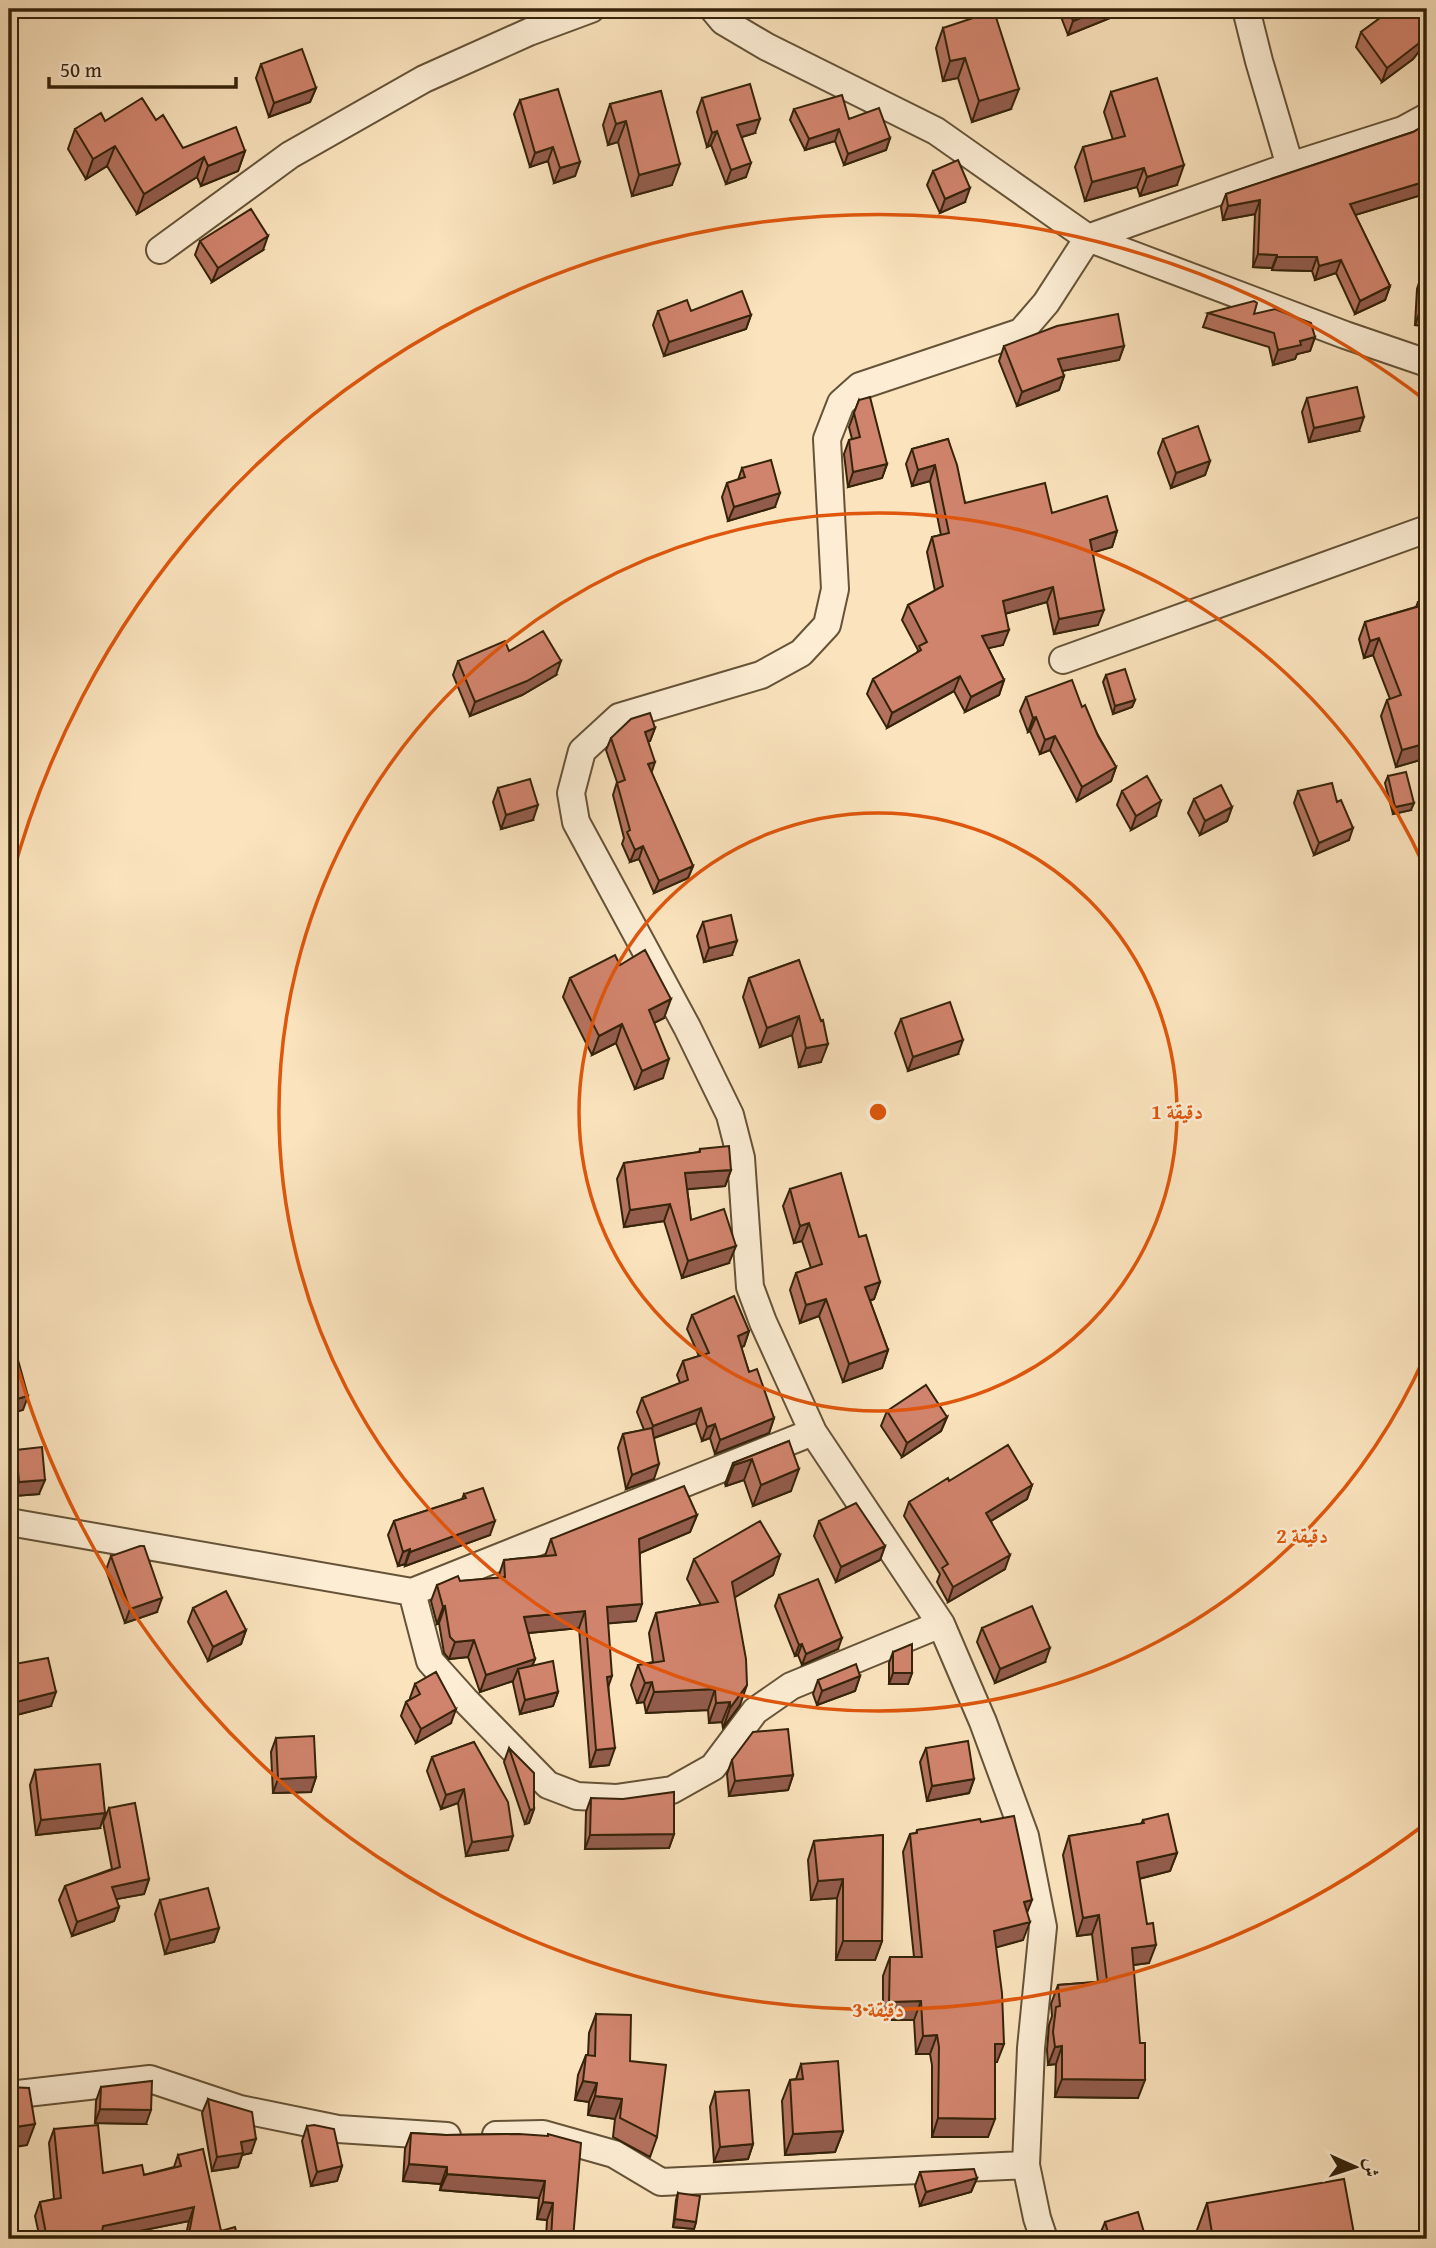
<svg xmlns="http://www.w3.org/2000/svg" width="1436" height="2248" font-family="'Gentium Book Plus',Amiri,serif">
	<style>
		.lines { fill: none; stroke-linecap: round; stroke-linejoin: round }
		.street-casing { stroke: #665337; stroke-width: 30 }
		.street { stroke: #fcedd4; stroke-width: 26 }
		.wall { fill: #b4725e; stroke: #35230a; stroke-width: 2 }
		.shaded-wall { fill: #925c4c; stroke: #35230a; stroke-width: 2 }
		.building { fill: #d1846d; stroke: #35230a; stroke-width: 2 }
		.ring { fill: none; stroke: #df560c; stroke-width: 3.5 }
		.centre { fill: #df560c; stroke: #fcedd4; stroke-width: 3.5 }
		.ring-label { font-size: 21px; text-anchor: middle; font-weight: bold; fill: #df560c; stroke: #fcedd4; stroke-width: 5; stroke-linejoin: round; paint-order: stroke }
	</style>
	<rect width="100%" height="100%" fill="#fae3bd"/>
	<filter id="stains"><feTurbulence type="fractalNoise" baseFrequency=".00286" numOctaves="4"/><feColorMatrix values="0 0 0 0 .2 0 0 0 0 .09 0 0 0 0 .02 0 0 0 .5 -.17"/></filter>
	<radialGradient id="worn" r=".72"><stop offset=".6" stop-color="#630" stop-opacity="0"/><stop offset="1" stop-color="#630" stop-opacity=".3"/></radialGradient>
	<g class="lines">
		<defs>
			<path id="street" d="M 713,9 L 723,21 L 767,47 L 936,131 L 1088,238 L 1046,303 L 1021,332 L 860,386 L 841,403 L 827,439 L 835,589 L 827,625 L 801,653 L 761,675 L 619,717 L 582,751 L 571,793 L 576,822 L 687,1027 L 730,1115 L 741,1158 L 750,1287 L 763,1322 L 813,1432 L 941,1624 L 983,1722 L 1025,1836 L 1043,1927 L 1031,2048 L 1026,2165 L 1037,2218 L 1044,2239
				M 1246,9 L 1259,61 L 1290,166
				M 1088,238 L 1345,335 L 1427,363
				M 1088,238 L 1290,166 L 1403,130 L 1427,117
				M 160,250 L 290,155 L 424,79 L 529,32 L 591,9
				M 1063,660 L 1427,529
				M 9,1522 L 412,1592 L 813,1432
				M 412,1592 L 430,1661 L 465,1700 L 548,1785 L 577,1796 L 616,1798 L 672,1790 L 713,1767 L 755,1711 L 791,1686 L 941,1624
				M 9,2095 L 150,2079 L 240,2109 L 338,2129 L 447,2136
				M 496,2135 L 543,2134 L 614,2154 L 661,2182 L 1026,2165"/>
		</defs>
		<!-- street casing -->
		<use href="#street" class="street-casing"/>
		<!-- street -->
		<use href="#street" class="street"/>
	</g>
	<!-- wall -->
	<path class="wall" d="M 792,9 L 811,9 L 797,17 Z
		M 1058,9 L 1117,9 L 1115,16 L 1068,35 Z
		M 1380,9 L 1427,9 L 1427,41 L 1413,59 L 1382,82 L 1356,47 L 1361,32 L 1380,18 L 1377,15 Z
		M 943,28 L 1011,109 L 972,122 L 958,78 L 943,81 L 936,48 Z
		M 261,64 L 316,88 L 310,102 L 269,117 L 256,78 Z
		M 661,91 L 672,185 L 632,196 L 618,142 L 608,145 L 603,125 L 610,104 Z
		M 1111,92 L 1177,185 L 1140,196 L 1137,187 L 1085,201 L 1075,167 L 1083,147 L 1113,140 L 1104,112 Z
		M 702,98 L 755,133 L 742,137 L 746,177 L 726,184 L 711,145 L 707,147 L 697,112 Z
		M 520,100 L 580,162 L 575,176 L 554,183 L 548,161 L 530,167 L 514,114 Z
		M 794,109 L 849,119 L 890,138 L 886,150 L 844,165 L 835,141 L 805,150 L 790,120 Z
		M 156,120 L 183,148 L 245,151 L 238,171 L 201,186 L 197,177 L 137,214 L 107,166 L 86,179 L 68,149 L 75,129 L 105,121 Z
		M 1427,124 L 1427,189 L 1425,194 L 1355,215 L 1390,286 L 1385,300 L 1355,314 L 1336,273 L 1315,280 L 1312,271 L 1272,270 L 1272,268 L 1253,267 L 1255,214 L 1223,220 L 1221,207 L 1226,194 L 1413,132 Z
		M 933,171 L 965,202 L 940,213 L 927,185 Z
		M 200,241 L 263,250 L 212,282 L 195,255 Z
		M 1422,274 L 1427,275 L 1427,326 L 1415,325 L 1417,289 Z
		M 658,311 L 691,311 L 751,315 L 746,329 L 664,356 L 653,325 Z
		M 1208,313 L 1254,314 L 1315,337 L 1310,351 L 1297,354 L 1295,359 L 1273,365 L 1269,347 L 1203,327 Z
		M 1004,346 L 1124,346 L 1119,360 L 1062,371 L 1064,376 L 1059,390 L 1017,406 L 999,361 Z
		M 1307,398 L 1359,431 L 1309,442 L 1302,412 Z
		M 859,400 L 887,464 L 882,478 L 848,487 L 844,454 L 849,440 L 852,439 L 849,427 Z
		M 948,439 L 965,503 L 1052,513 L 1117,531 L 1112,547 L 1093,552 L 1098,625 L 1054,634 L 1047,602 L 1005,614 L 1003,645 L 988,648 L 1004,680 L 999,695 L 965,712 L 954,691 L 887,728 L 867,694 L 873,679 L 917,653 L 918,650 L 902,620 L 908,605 L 935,591 L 927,552 L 932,537 L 941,535 L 930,481 L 912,486 L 906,464 L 912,449 Z
		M 1163,439 L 1210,461 L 1205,475 L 1171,488 L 1158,453 Z
		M 742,468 L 775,507 L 728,521 L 722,497 L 727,483 L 738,480 Z
		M 1427,550 L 1427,588 L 1421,565 L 1426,551 Z
		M 1427,598 L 1427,758 L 1396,767 L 1381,716 L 1387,700 L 1390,699 L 1373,655 L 1364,658 L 1359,639 L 1365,622 L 1416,607 L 1418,602 Z
		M 458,661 L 556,675 L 522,695 L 470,716 L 453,675 Z
		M 1106,675 L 1135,700 L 1132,707 L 1113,714 L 1103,682 Z
		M 1026,697 L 1082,707 L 1116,767 L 1111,781 L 1077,801 L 1050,750 L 1040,754 L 1030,731 L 1028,732 L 1020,711 Z
		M 655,728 L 650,741 L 648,741 L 651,772 L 693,866 L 688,878 L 654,893 L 639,859 L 630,862 L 622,844 L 624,838 L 613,795 L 617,782 L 606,750 L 611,738 Z
		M 1388,776 L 1411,810 L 1393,814 L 1385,783 Z
		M 498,788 L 533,820 L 501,829 L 493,802 Z
		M 1122,791 L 1156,816 L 1131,830 L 1117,805 Z
		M 1298,791 L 1337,802 L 1349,840 L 1314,855 L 1294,803 Z
		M 1194,799 L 1232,807 L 1227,821 L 1200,835 L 1188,813 Z
		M 703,922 L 732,955 L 704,962 L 697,936 Z
		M 799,960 L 821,1062 L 799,1067 L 792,1035 L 760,1047 L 743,997 L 749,978 Z
		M 620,965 L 664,1018 L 654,1023 L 663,1078 L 635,1089 L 616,1043 L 592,1055 L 563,997 L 570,978 Z
		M 901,1019 L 958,1054 L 908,1071 L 895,1033 Z
		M 700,1149 L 731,1170 L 725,1186 L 687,1189 L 691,1220 L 729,1263 L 682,1278 L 664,1221 L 624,1227 L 617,1179 L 624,1163 L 699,1152 Z
		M 790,1189 L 859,1237 L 880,1282 L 874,1299 L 870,1301 L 888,1350 L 882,1368 L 843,1382 L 819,1316 L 800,1323 L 790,1290 L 796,1273 L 811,1268 L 802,1241 L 794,1243 L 783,1206 Z
		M 692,1315 L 749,1331 L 744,1346 L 741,1347 L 749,1372 L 774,1418 L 769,1433 L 715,1454 L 710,1438 L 702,1441 L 696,1423 L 654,1438 L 654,1479 L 626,1489 L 618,1448 L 623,1434 L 644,1430 L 637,1412 L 642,1398 L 680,1383 L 677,1375 L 683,1361 L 699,1356 L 687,1329 Z
		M 887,1411 L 947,1417 L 941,1431 L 902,1457 L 881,1426 Z
		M 789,1441 L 791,1491 L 753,1506 L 744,1480 L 726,1486 L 725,1484 L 733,1463 Z
		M 16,1450 L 39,1494 L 14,1496 L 11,1464 Z
		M 949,1481 L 1032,1485 L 1027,1499 L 991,1521 L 1005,1569 L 948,1602 L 937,1582 L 940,1574 L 904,1516 L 909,1502 Z
		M 464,1494 L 490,1535 L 405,1566 L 405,1564 L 398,1566 L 388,1535 L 394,1521 L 462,1499 Z
		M 697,1515 L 690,1532 L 640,1553 L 636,1621 L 608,1623 L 609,1765 L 590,1767 L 579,1628 L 528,1633 L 535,1659 L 532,1666 L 558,1692 L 553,1706 L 520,1714 L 513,1683 L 513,1681 L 480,1692 L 468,1657 L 449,1659 L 444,1653 L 439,1623 L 437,1624 L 431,1601 L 437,1585 L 460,1581 L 498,1578 L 504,1560 L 545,1556 L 551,1539 Z
		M 819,1521 L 885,1546 L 880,1560 L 836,1582 L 814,1536 Z
		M 780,1555 L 773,1575 L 735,1597 L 740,1705 L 723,1728 L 722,1722 L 709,1723 L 708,1710 L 646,1713 L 644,1702 L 637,1703 L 631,1685 L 638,1665 L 653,1662 L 649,1633 L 656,1613 L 701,1605 L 687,1579 L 694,1559 Z
		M 111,1556 L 157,1612 L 125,1623 L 106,1570 Z
		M 779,1595 L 838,1649 L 802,1665 L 798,1655 L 795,1656 L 775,1606 Z
		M 193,1608 L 246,1630 L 241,1644 L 208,1661 L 188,1622 Z
		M 982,1628 L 1045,1662 L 995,1683 L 977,1642 Z
		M 893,1652 L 912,1673 L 908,1684 L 889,1684 L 889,1663 Z
		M 9,1665 L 51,1706 L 9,1717 Z
		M 860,1676 L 855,1691 L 817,1705 L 813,1694 L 818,1680 Z
		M 415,1684 L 451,1723 L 416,1743 L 401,1716 L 406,1702 L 410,1699 L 410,1698 Z
		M 276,1738 L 316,1777 L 311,1792 L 273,1793 L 271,1752 Z
		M 474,1742 L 508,1850 L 466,1856 L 458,1803 L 441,1809 L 427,1771 L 432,1757 Z
		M 509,1748 L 534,1809 L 529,1823 L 525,1824 L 504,1762 Z
		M 926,1748 L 974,1779 L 969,1793 L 927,1801 L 920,1762 Z
		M 732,1760 L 793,1775 L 788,1790 L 729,1796 L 727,1774 Z
		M 35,1770 L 100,1828 L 36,1835 L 30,1785 Z
		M 591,1798 L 674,1834 L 669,1848 L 585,1849 L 586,1812 Z
		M 109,1808 L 149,1879 L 144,1894 L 116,1899 L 119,1907 L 114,1921 L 72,1936 L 59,1900 L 65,1886 L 112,1869 L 103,1822 Z
		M 1143,1820 L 1177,1853 L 1170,1871 L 1139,1879 L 1149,1963 L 1133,1965 L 1138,2098 L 1055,2097 L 1056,2064 L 1048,2065 L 1047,2050 L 1049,2025 L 1052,2016 L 1051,2004 L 1058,1985 L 1098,1982 L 1092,1934 L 1077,1936 L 1063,1855 L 1069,1836 L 1141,1824 Z
		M 981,1822 L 1027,1913 L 1023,1940 L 996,1947 L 997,2062 L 995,2062 L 988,2137 L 932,2137 L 932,2065 L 930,2054 L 916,2054 L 914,2020 L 883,2020 L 883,1976 L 890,1957 L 914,1957 L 903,1852 L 910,1834 L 916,1833 L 917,1830 Z
		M 883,1835 L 882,1941 L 875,1960 L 836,1960 L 837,1898 L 811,1900 L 808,1860 L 814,1841 Z
		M 160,1900 L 219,1928 L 214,1942 L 165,1954 L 155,1914 Z
		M 596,2014 L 630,2061 L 657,2137 L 650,2157 L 613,2137 L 615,2119 L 588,2115 L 589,2102 L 575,2100 L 578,2075 L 586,2055 L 588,2055 L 589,2033 Z
		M 801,2064 L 843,2131 L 835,2152 L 785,2155 L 782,2101 L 790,2080 L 796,2079 Z
		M 101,2087 L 146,2124 L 95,2123 L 96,2101 Z
		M 715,2092 L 753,2144 L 748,2159 L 714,2162 L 710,2107 Z
		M 208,2099 L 251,2153 L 242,2155 L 238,2167 L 212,2171 L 202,2113 Z
		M 307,2126 L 342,2166 L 337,2181 L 311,2186 L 302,2141 Z
		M 54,2129 L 103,2173 L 144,2175 L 174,2167 L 178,2155 L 221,2231 L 238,2239 L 185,2239 L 189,2221 L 100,2239 L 40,2239 L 35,2216 L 40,2202 L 54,2199 L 49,2143 Z
		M 411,2133 L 446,2135 L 519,2134 L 573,2239 L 546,2239 L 547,2220 L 537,2219 L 539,2198 L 440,2190 L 441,2184 L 403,2181 L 405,2149 Z
		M 920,2172 L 977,2178 L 971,2192 L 920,2206 L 915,2186 Z
		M 678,2193 L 696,2222 L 694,2229 L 673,2227 L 676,2200 Z
		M 1207,2203 L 1355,2239 L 1199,2239 L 1197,2230 Z
		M 1105,2222 L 1146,2239 L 1098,2239 Z"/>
	<!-- shaded-wall -->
	<path class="shaded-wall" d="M 800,9 L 811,9 L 797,17 Z
		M 1103,9 L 1117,9 L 1115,16 L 1068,35 L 1073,21 Z
		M 1427,33 L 1427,41 L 1413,59 L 1382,82 L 1387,68 Z
		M 965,58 L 958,78 L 943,81 L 950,61 Z
		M 316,88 L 310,102 L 269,117 L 274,103 Z
		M 1019,89 L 1011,109 L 972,122 L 979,101 Z
		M 760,119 L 755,133 L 732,140 L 737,125 Z
		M 626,121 L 618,142 L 608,145 L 616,124 Z
		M 839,129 L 835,141 L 805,150 L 809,139 Z
		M 717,131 L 711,145 L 707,147 L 712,133 Z
		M 890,138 L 886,150 L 844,165 L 848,154 Z
		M 115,146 L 107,166 L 86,179 L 93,159 Z
		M 553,147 L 548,161 L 530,167 L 535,153 Z
		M 245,151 L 238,171 L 201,186 L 208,166 Z
		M 204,157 L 197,177 L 137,214 L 144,194 Z
		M 580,162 L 575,176 L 554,183 L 560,168 Z
		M 751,163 L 746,177 L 726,184 L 731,170 Z
		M 680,164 L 672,185 L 632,196 L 639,175 Z
		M 1184,165 L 1177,185 L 1140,196 L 1147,177 Z
		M 1144,168 L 1137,187 L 1085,201 L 1092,182 Z
		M 1427,181 L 1427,189 L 1425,194 L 1345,218 L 1350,204 Z
		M 970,188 L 965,202 L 940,213 L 945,199 Z
		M 1260,200 L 1255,214 L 1223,220 L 1228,206 Z
		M 268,236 L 263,250 L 212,282 L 218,268 Z
		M 1258,254 L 1277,255 L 1272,268 L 1253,267 Z
		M 1277,257 L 1317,257 L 1312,271 L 1272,270 Z
		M 1341,260 L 1336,273 L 1315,280 L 1319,266 Z
		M 1390,286 L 1385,300 L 1355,314 L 1360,301 Z
		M 1420,311 L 1427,311 L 1427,326 L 1415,325 Z
		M 751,315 L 746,329 L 664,356 L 669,342 Z
		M 1315,337 L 1310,351 L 1297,354 L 1295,359 L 1273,365 L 1278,350 L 1300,341 Z
		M 1124,346 L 1119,360 L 1052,373 L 1058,359 Z
		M 1064,376 L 1059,390 L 1017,406 L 1022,392 Z
		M 1364,417 L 1359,431 L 1309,442 L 1314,428 Z
		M 1210,461 L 1205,475 L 1171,488 L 1176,473 Z
		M 887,464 L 882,478 L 848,487 L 853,472 Z
		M 935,465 L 930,481 L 912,486 L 918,470 Z
		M 780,493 L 775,507 L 728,521 L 734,507 Z
		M 1117,531 L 1112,547 L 1085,555 L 1090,540 Z
		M 1053,587 L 1047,602 L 997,616 L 1003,601 Z
		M 1104,610 L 1098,625 L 1054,634 L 1059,619 Z
		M 1009,630 L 1003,645 L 976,651 L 982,636 Z
		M 1379,638 L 1373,655 L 1364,658 L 1370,641 Z
		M 561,661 L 556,675 L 522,695 L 470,716 L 475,702 Z
		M 960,676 L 954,691 L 887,728 L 892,713 Z
		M 1004,680 L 999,695 L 965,712 L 971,697 Z
		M 1135,700 L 1132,707 L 1113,714 L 1115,706 Z
		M 1036,717 L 1030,731 L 1028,732 L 1033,718 Z
		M 655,728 L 650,741 L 640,744 L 645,732 Z
		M 1055,736 L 1050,750 L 1040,754 L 1045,740 Z
		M 1427,743 L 1427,758 L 1396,767 L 1402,750 Z
		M 655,762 L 651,774 L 648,764 Z
		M 1116,767 L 1111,781 L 1077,801 L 1082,787 Z
		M 1161,801 L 1156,816 L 1131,830 L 1136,816 Z
		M 1414,803 L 1411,810 L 1393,814 L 1395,807 Z
		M 538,805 L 533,820 L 501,829 L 506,815 Z
		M 1232,807 L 1227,821 L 1200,835 L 1205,821 Z
		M 1353,828 L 1349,840 L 1314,855 L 1319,843 Z
		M 643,846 L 639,859 L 630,862 L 635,850 Z
		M 693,866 L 688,878 L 654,893 L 659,881 Z
		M 737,941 L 732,955 L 704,962 L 709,948 Z
		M 671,999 L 664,1018 L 642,1029 L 649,1010 Z
		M 799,1016 L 792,1035 L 760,1047 L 767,1028 Z
		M 622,1024 L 616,1043 L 592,1055 L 599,1036 Z
		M 963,1040 L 958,1054 L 908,1071 L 913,1057 Z
		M 828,1044 L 821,1062 L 799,1067 L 806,1048 Z
		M 669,1059 L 663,1078 L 635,1089 L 642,1071 Z
		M 731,1170 L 725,1186 L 678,1190 L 685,1173 Z
		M 670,1204 L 664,1221 L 624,1227 L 630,1210 Z
		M 809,1223 L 802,1241 L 794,1243 L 800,1226 Z
		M 736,1246 L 729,1263 L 682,1278 L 688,1261 Z
		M 880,1282 L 874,1299 L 859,1304 L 865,1287 Z
		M 826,1299 L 819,1316 L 800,1323 L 806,1305 Z
		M 749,1331 L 744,1346 L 733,1351 L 738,1336 Z
		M 888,1350 L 882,1368 L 843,1382 L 849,1364 Z
		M 28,1396 L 23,1410 L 9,1414 L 9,1401 Z
		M 701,1408 L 696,1423 L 648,1440 L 653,1426 Z
		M 947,1417 L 941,1431 L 902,1457 L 907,1443 Z
		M 774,1418 L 769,1433 L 715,1454 L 720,1440 Z
		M 715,1424 L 710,1438 L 702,1441 L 707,1427 Z
		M 752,1459 L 744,1480 L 726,1486 L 734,1465 Z
		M 659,1464 L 654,1479 L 626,1489 L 632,1475 Z
		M 799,1469 L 791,1491 L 753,1506 L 761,1485 Z
		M 45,1480 L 39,1494 L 14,1496 L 19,1482 Z
		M 1032,1485 L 1027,1499 L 981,1527 L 986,1513 Z
		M 697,1515 L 690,1532 L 633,1556 L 639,1539 Z
		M 495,1521 L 490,1535 L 405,1566 L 410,1552 Z
		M 885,1546 L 880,1560 L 836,1582 L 841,1567 Z
		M 410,1549 L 405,1564 L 398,1566 L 403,1552 Z
		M 780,1555 L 773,1575 L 725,1603 L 732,1582 Z
		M 1010,1555 L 1005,1569 L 948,1602 L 953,1587 Z
		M 162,1598 L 157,1612 L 125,1623 L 130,1609 Z
		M 642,1604 L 636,1621 L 601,1624 L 607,1607 Z
		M 445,1606 L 439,1623 L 437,1624 L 443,1607 Z
		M 585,1611 L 579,1628 L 518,1634 L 524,1617 Z
		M 246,1630 L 241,1644 L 208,1661 L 213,1647 Z
		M 842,1638 L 838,1649 L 802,1665 L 806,1654 Z
		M 474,1640 L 468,1657 L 449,1659 L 455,1642 Z
		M 802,1644 L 798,1655 L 795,1656 L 799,1645 Z
		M 1050,1648 L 1045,1662 L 995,1683 L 1000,1669 Z
		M 535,1659 L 528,1676 L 518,1669 L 513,1681 L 480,1692 L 486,1675 Z
		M 893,1673 L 912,1673 L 908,1684 L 889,1684 Z
		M 612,1676 L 606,1693 L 607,1677 Z
		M 860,1676 L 855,1691 L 817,1705 L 822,1691 Z
		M 652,1682 L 644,1702 L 637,1703 L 645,1683 Z
		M 747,1685 L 740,1705 L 723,1728 L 730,1708 Z
		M 715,1689 L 708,1710 L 646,1713 L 654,1692 Z
		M 56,1692 L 51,1706 L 9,1717 L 9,1712 L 12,1703 Z
		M 558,1692 L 553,1706 L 520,1714 L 525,1700 Z
		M 730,1702 L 722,1722 L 709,1723 L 716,1703 Z
		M 456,1709 L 451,1723 L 416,1743 L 421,1729 Z
		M 615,1748 L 609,1765 L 590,1767 L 596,1750 Z
		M 793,1775 L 788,1790 L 729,1796 L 735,1781 Z
		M 316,1777 L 311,1792 L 273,1793 L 278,1779 Z
		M 974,1779 L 969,1793 L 927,1801 L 932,1786 Z
		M 464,1789 L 458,1803 L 441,1809 L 446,1795 Z
		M 534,1809 L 529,1823 L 525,1824 L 530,1810 Z
		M 105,1813 L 100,1828 L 36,1835 L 41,1820 Z
		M 674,1834 L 669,1848 L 585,1849 L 590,1835 Z
		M 513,1836 L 508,1850 L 466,1856 L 472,1842 Z
		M 1177,1853 L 1170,1871 L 1130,1881 L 1137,1862 Z
		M 149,1879 L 144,1894 L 107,1901 L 112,1887 Z
		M 843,1879 L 837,1898 L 811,1900 L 818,1881 Z
		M 1032,1900 L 1025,1918 L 1024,1902 Z
		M 119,1907 L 114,1921 L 72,1936 L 77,1922 Z
		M 1099,1915 L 1092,1934 L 1077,1936 L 1083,1918 Z
		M 1030,1922 L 1023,1940 L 987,1950 L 994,1931 Z
		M 219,1928 L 214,1942 L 165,1954 L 170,1940 Z
		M 843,1941 L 882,1941 L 875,1960 L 836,1960 Z
		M 1156,1945 L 1149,1963 L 1125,1966 L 1132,1948 Z
		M 921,2001 L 914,2020 L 883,2020 L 889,2002 Z
		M 937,2035 L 930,2054 L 916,2054 L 923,2036 Z
		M 995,2044 L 1004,2044 L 997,2062 L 989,2062 Z
		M 1062,2046 L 1056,2064 L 1048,2065 L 1055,2047 Z
		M 1062,2079 L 1145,2080 L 1138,2098 L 1055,2097 Z
		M 583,2081 L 597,2083 L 589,2102 L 575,2100 Z
		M 595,2096 L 622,2099 L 615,2119 L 588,2115 Z
		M 100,2109 L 151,2110 L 146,2124 L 95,2123 Z
		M 938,2118 L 995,2119 L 988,2137 L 932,2137 Z
		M 35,2124 L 27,2145 L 9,2148 L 9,2128 Z
		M 843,2131 L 835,2152 L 785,2155 L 793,2134 Z
		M 256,2139 L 251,2153 L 242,2155 L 238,2167 L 212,2171 L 217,2157 L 241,2142 Z
		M 753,2144 L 748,2159 L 714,2162 L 720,2147 Z
		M 409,2164 L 447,2167 L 441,2184 L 403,2181 Z
		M 342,2166 L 337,2181 L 311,2186 L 317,2172 Z
		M 447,2174 L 545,2181 L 539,2198 L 440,2190 Z
		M 977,2178 L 971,2192 L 920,2206 L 926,2192 Z
		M 543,2202 L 553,2203 L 547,2220 L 537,2219 Z
		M 194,2207 L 189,2221 L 100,2239 L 57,2239 L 103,2226 Z
		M 675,2219 L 696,2222 L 694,2229 L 673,2227 Z"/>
	<!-- building -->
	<path class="building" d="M 1068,9 L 1103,9 L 1073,21 Z
		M 1390,9 L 1427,9 L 1427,33 L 1418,44 L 1387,68 L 1361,32 L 1391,10 Z
		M 994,11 L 1019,89 L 979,101 L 965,58 L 950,61 L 943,28 Z
		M 302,49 L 316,88 L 274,103 L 261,64 Z
		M 1157,78 L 1184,165 L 1147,177 L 1144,168 L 1092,182 L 1083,147 L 1125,136 L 1111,92 Z
		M 750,84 L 760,119 L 737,125 L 751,163 L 731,170 L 717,131 L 712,133 L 702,98 Z
		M 558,89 L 580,162 L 560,168 L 553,147 L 535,153 L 520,100 Z
		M 661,91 L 680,164 L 639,175 L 626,121 L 616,124 L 610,104 Z
		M 842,95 L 849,119 L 879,108 L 890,138 L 848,154 L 839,129 L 809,139 L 794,109 Z
		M 142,98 L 156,120 L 163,115 L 183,148 L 236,127 L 245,151 L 208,166 L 204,157 L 144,194 L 115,146 L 93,159 L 75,129 L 101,113 L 105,121 Z
		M 1427,124 L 1427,181 L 1350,204 L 1390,286 L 1360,301 L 1341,260 L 1319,266 L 1317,257 L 1277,257 L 1277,255 L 1258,254 L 1260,200 L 1228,206 L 1226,194 L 1413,132 Z
		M 958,160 L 970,188 L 945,199 L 933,171 Z
		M 251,209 L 268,236 L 218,268 L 200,241 Z
		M 1422,274 L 1427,275 L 1427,311 L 1420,311 Z
		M 742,291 L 751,315 L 669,342 L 658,311 L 687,300 L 691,311 Z
		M 1254,301 L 1257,303 L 1254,314 L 1275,309 L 1311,323 L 1315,337 L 1300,341 L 1301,345 L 1278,350 L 1274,333 L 1208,313 Z
		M 1118,314 L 1124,346 L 1058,359 L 1064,376 L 1022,392 L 1004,346 L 1057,326 Z
		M 1357,387 L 1364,417 L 1314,428 L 1307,398 Z
		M 870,397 L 887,464 L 853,472 L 849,440 L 860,437 L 854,413 L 859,400 Z
		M 1198,426 L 1210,461 L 1176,473 L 1163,439 Z
		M 948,439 L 957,465 L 965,503 L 1045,483 L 1052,513 L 1107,496 L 1117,531 L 1090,540 L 1104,610 L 1059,619 L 1053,587 L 1003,601 L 1009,630 L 982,636 L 1004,680 L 971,697 L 960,676 L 892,713 L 873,679 L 921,650 L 919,646 L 927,642 L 908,605 L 943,586 L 932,537 L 949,533 L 935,465 L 918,470 L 912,449 Z
		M 771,460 L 780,493 L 734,507 L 727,483 L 745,477 L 742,468 Z
		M 1427,598 L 1427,743 L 1402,750 L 1387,700 L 1401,695 L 1379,638 L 1370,641 L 1365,622 L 1420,606 L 1418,602 Z
		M 543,631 L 561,661 L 527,681 L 475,702 L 458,661 L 505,641 L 509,651 Z
		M 1125,669 L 1135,700 L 1115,706 L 1106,675 Z
		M 1072,680 L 1082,707 L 1085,705 L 1098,736 L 1116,767 L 1082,787 L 1055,736 L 1045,740 L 1036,717 L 1033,718 L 1026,697 Z
		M 650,713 L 655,728 L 645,732 L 655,762 L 648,764 L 693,866 L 659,881 L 643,846 L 635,850 L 627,832 L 630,830 L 617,783 L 625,780 L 611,738 L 631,719 Z
		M 1406,772 L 1414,803 L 1395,807 L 1388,776 Z
		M 1147,776 L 1161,801 L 1136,816 L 1122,791 Z
		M 530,779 L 538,805 L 506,815 L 498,788 Z
		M 1332,783 L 1337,802 L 1341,800 L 1353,828 L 1319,843 L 1298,791 Z
		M 1221,785 L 1232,807 L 1205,821 L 1194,799 Z
		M 731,915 L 737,941 L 709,948 L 703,922 Z
		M 645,950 L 671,999 L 649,1010 L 669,1059 L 642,1071 L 622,1024 L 599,1036 L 570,978 L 615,955 L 620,965 Z
		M 799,960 L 821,1021 L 823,1020 L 828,1044 L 806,1048 L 799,1016 L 767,1028 L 749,978 Z
		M 950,1002 L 963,1040 L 913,1057 L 901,1019 Z
		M 729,1146 L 731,1170 L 685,1173 L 691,1220 L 724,1209 L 736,1246 L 688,1261 L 670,1204 L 630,1210 L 624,1163 L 700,1152 L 700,1149 Z
		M 841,1173 L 859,1237 L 866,1235 L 880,1282 L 865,1287 L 888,1350 L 849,1364 L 826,1299 L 806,1305 L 796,1273 L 822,1264 L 809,1223 L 800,1226 L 790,1189 Z
		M 734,1296 L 749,1331 L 738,1336 L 749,1372 L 757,1369 L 774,1418 L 720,1440 L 715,1424 L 707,1427 L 701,1408 L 653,1426 L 642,1398 L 688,1380 L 683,1361 L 709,1353 L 692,1315 Z
		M 18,1360 L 28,1396 L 9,1401 L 9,1363 Z
		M 926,1385 L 947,1417 L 907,1443 L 887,1411 Z
		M 652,1428 L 659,1464 L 632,1475 L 623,1434 Z
		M 789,1441 L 799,1469 L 761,1485 L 752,1459 L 734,1465 L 733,1463 Z
		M 1008,1445 L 1032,1485 L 986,1513 L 1010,1555 L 953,1587 L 942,1568 L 948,1564 L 909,1502 L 948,1478 L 949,1481 Z
		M 42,1447 L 45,1480 L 19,1482 L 16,1450 Z
		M 684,1486 L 697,1515 L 639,1539 L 642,1604 L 607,1607 L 612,1676 L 607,1677 L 615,1748 L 596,1750 L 585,1611 L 524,1617 L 535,1659 L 486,1675 L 474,1640 L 455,1642 L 450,1637 L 445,1606 L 443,1607 L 437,1585 L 458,1576 L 460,1581 L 505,1577 L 504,1560 L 556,1555 L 551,1539 Z
		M 483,1488 L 495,1521 L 410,1552 L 410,1549 L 403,1552 L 394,1521 L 466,1498 L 464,1494 Z
		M 856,1503 L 885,1546 L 841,1567 L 819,1521 Z
		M 760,1521 L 780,1555 L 732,1582 L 746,1659 L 747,1685 L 730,1708 L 730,1702 L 716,1703 L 715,1689 L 654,1692 L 652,1682 L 645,1683 L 638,1665 L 664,1661 L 656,1613 L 718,1602 L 694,1559 Z
		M 140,1546 L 144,1546 L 162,1598 L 130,1609 L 111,1556 Z
		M 9,1577 L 12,1617 L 9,1617 Z
		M 818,1579 L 842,1638 L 806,1654 L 802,1644 L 799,1645 L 779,1595 Z
		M 226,1591 L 246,1630 L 213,1647 L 193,1608 Z
		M 1032,1606 L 1050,1648 L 1000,1669 L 982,1628 Z
		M 912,1644 L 912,1673 L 893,1673 L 893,1652 Z
		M 48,1658 L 56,1692 L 12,1703 L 9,1688 L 9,1665 Z
		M 553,1661 L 558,1692 L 525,1700 L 518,1669 Z
		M 856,1664 L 860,1676 L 822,1691 L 818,1680 Z
		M 436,1672 L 456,1709 L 421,1729 L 406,1702 L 420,1694 L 415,1684 Z
		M 788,1729 L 793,1775 L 735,1781 L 732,1760 L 753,1732 Z
		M 314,1736 L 316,1777 L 278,1779 L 276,1738 Z
		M 968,1741 L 974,1779 L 932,1786 L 926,1748 Z
		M 474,1742 L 508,1802 L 513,1836 L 472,1842 L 464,1789 L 446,1795 L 432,1757 Z
		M 509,1748 L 534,1773 L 534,1809 L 530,1810 Z
		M 100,1764 L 105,1813 L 41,1820 L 35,1770 Z
		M 674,1792 L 674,1834 L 590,1835 L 591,1798 L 623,1799 Z
		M 135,1803 L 149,1879 L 112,1887 L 119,1907 L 77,1922 L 65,1886 L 120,1867 L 109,1808 Z
		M 1168,1814 L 1177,1853 L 1137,1862 L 1147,1924 L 1153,1923 L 1156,1945 L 1132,1948 L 1140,2043 L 1145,2043 L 1145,2080 L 1062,2079 L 1062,2046 L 1055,2047 L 1053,2032 L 1056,2007 L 1060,2006 L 1058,1985 L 1107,1981 L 1099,1915 L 1083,1918 L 1069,1836 L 1144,1823 L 1143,1820 Z
		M 1014,1816 L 1032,1900 L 1024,1902 L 1030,1922 L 994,1931 L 1002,1993 L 1004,2044 L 995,2044 L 995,2119 L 938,2118 L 939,2047 L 937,2035 L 923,2036 L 921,2001 L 889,2002 L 890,1957 L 922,1957 L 910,1834 L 917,1833 L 917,1830 L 980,1819 L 981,1822 Z
		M 883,1835 L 882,1941 L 843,1941 L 843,1879 L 818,1881 L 814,1841 Z
		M 208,1888 L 219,1928 L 170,1940 L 160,1900 Z
		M 596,2014 L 631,2015 L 630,2061 L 666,2065 L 657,2137 L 620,2118 L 622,2099 L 595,2096 L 597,2083 L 583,2081 L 586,2055 L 595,2056 Z
		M 838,2061 L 843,2131 L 793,2134 L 790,2080 L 803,2079 L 801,2064 Z
		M 152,2081 L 151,2110 L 100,2109 L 101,2087 Z
		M 9,2087 L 29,2088 L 35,2124 L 9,2128 Z
		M 749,2090 L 753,2144 L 720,2147 L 715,2092 Z
		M 208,2099 L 252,2112 L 256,2139 L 241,2142 L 243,2153 L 217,2157 Z
		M 98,2125 L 103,2173 L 142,2165 L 144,2175 L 181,2166 L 178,2155 L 203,2149 L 221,2231 L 235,2227 L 238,2239 L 188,2239 L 194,2207 L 103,2226 L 102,2232 L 94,2232 L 57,2239 L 47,2239 L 40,2202 L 61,2198 L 54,2129 Z
		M 314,2125 L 334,2129 L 342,2166 L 317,2172 L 307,2126 Z
		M 411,2133 L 446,2135 L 519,2134 L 548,2136 L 548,2134 L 581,2143 L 573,2239 L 551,2239 L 553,2203 L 543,2202 L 545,2181 L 447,2174 L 447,2167 L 409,2164 Z
		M 974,2169 L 977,2178 L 926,2192 L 920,2172 Z
		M 1344,2179 L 1355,2239 L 1213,2239 L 1207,2203 Z
		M 678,2193 L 700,2196 L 696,2222 L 675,2219 Z
		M 1138,2212 L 1146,2239 L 1110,2239 L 1105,2222 Z"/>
	<!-- distance rings -->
	<g class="ring">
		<circle cx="878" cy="1112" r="299"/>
		<path d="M1425 1356A599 599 0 1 1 1425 868"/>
		<path d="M1425 1824A898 898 0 0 1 11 1344M11 880A898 898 0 0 1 1425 400"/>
	</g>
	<circle cx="878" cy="1112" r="10" class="centre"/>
	<g class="ring-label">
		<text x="1177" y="1119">1 دقيقة</text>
		<text x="1302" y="1543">2 دقيقة</text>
		<text x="878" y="2017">3 دقيقة</text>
	</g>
	<!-- margin -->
	<rect width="1436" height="2248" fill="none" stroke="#fae3bd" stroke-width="35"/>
	<rect x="10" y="10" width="1415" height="2227" fill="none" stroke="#35230a" stroke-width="3.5"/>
	<rect x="18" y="18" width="1401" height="2213" fill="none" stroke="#35230a" stroke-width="2"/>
	<!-- north arrow -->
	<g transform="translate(1355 2167) rotate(93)" stroke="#fcedd4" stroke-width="5" paint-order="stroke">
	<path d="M0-5L12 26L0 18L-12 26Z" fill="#35230a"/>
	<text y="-10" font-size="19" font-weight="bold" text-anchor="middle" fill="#35230a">ش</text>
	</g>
	<!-- scale -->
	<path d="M49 77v10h187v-10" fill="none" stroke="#35230a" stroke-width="3.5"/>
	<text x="60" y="77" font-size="21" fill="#35230a" stroke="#fcedd4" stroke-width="5" paint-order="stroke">50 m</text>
	<rect width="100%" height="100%" filter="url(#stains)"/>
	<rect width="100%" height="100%" fill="url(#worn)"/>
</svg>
